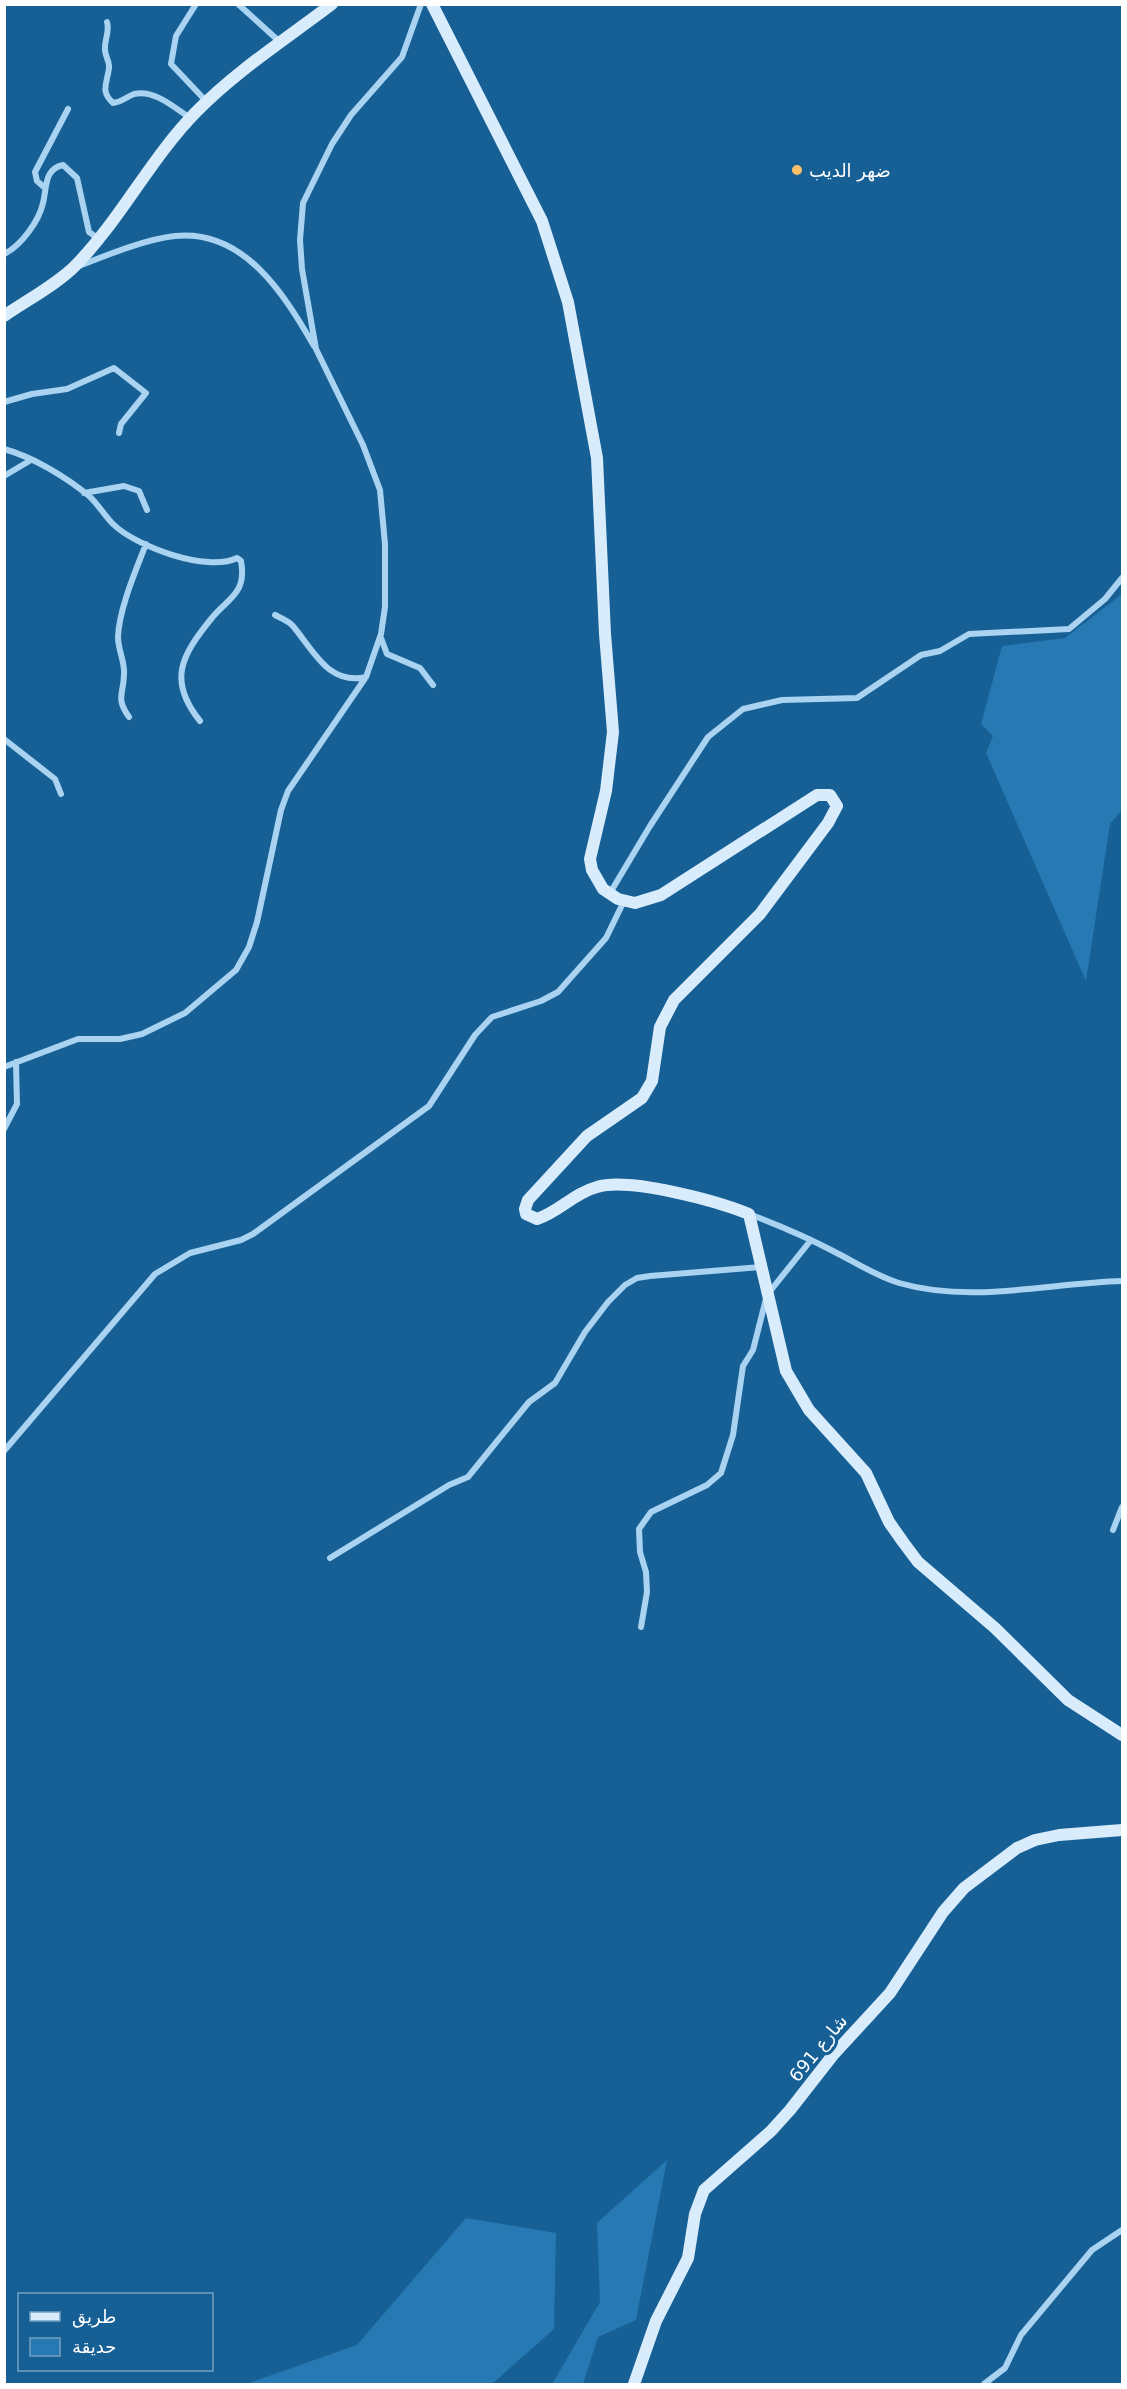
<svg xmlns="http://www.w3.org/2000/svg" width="1127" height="2389" font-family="'DejaVu Sans','Noto Naskh Arabic',sans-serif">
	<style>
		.green { fill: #2679b3 }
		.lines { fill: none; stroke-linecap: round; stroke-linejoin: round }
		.street { stroke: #a9d3f1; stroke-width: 6 }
		.secondary { stroke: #d8ecfc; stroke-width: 12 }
		.poi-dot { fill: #ffc069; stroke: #176096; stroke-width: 2 }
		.labels { text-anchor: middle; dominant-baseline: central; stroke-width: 6; stroke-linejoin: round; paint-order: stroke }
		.poi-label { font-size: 18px; fill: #fff; stroke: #176096; text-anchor: start }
		.street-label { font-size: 18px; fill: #fff; stroke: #176096 }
	</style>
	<rect width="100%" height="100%" fill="#176096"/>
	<!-- green -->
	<path class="green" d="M 1122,594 L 1122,810 L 1110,824 L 1086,981 L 986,753 L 993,736 L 981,724 L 1002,646 L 1065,638 Z
		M 667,2160 L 636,2320 L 598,2337 L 583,2384 L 552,2384 L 600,2302 L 597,2223 Z
		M 466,2218 L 556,2233 L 554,2329 L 492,2384 L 246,2384 L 357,2345 Z"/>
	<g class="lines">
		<!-- street -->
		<path class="street" d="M 196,4 L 176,36 L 171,64 L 206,101
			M 238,4 L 280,42
			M 107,22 C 110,32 104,40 105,50 C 105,56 110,62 109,68 C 107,84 100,91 113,103 C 122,102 126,97 134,94 C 154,89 175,108 190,118
			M 45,188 L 37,181 L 35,172 L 68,109
			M 4,254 C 21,246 39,221 43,203 C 47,187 44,169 63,165 L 77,178 L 89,232 L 99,239
			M 79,266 C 107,255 146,239 175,236 C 244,229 284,294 314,346
			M 4,402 L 32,394 L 67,389 L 114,368 L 146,393 L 121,424 L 119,433
			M 4,449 C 33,457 66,477 89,496 C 98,504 104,515 113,524 C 135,546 207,573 237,558 L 241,561 C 247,594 228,598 211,619 C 182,655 167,680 200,721
			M 4,476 L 31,460
			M 84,493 L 124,486 L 139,491 L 147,510
			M 275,615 C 281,618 288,621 292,625 C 313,649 328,686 366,677
			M 381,638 L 387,654 L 420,668 L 433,685
			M 129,717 C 115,697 124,694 124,674 C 125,662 118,650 118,637 C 119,609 136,570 146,544
			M 4,739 L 55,779 L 61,794
			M 610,893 L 650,826 L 708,737 L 743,709 L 782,700 L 857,698 L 921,655 L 940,651 L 969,634 L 1069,629 L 1105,599 L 1122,578
			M 4,1067 L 78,1039 L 120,1039 L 142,1034 L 185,1013 L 236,970 L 249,947 L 257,922 L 281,810 L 288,791 L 366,677 L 381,634 L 385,607 L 385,544 L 380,490 L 363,445 L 316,349 L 302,269 L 300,240 L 303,203 L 332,144 L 351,115 L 402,57 L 421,4
			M 4,1129 L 17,1104 L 16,1062
			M 749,1214 C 778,1225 806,1237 833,1251 C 855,1262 876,1276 899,1283 C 972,1304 1049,1283 1122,1281
			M 4,1451 L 155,1274 L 190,1253 L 241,1240 L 253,1234 L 429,1106 L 475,1035 L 492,1017 L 541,1001 L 558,992 L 606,938 L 624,901
			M 1113,1530 L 1122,1507
			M 330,1558 L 449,1485 L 468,1477 L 529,1402 L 555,1383 L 585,1332 L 608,1302 L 625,1285 L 637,1278 L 650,1276 L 761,1267
			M 641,1627 L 647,1592 L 646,1572 L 640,1552 L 639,1529 L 651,1512 L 707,1485 L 721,1473 L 733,1435 L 743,1366 L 753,1350 L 767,1295 L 811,1240
			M 984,2384 L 1005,2368 L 1021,2335 L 1092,2250 L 1122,2230"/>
		<!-- secondary -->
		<path class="secondary" d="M 432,4 L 542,221 L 568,302 L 597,458 L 605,634 L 613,732 L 606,791 L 590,859 L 592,870 L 603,889 L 618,899 L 635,903 L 661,895 L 817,795 L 830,795 L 837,806 L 828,823 L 760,914 L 674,1000 L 660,1027 L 652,1081 L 642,1098 L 587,1136 L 528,1200 L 525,1209 L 526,1214 L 537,1219 C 559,1212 574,1193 597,1187 C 629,1177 717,1201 749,1214 L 786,1371 L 809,1410 L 866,1473 L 889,1522 L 903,1542 L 918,1562 L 995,1628 L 1068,1700 L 1122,1735
			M 4,316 C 27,300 56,285 75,266 C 121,219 150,159 196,112 C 236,71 286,39 332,4
			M 634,2384 L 656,2321 L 688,2258 L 695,2214 L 704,2190 L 771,2131 L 790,2110 L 833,2055 L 890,1993 L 943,1912 L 964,1888 L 1017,1848 L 1035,1840 L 1059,1835 L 1122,1830"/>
	</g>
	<!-- markers -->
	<circle class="poi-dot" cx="797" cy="170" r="6"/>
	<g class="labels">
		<!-- poi labels -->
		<g class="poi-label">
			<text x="809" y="170">ضهر الديب</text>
		</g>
		<!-- street labels -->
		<g class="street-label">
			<text transform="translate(818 2048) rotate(-51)">شارع 691</text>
		</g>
	</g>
	<!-- border -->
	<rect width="1127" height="2389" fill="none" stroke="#ffffff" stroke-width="12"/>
	<!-- legend -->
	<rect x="18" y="2293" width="195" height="78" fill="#176096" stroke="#74a0c0" stroke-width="1.5"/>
	<rect x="30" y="2312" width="30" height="9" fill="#d8ecfc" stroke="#74a0c0" stroke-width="1.5"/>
	<text x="72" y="2323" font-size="18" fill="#ffffff">طريق</text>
	<rect x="30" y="2338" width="30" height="18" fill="#2679b3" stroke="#74a0c0" stroke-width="1.5"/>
	<text x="72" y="2353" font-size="18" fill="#ffffff">حديقة</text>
</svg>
